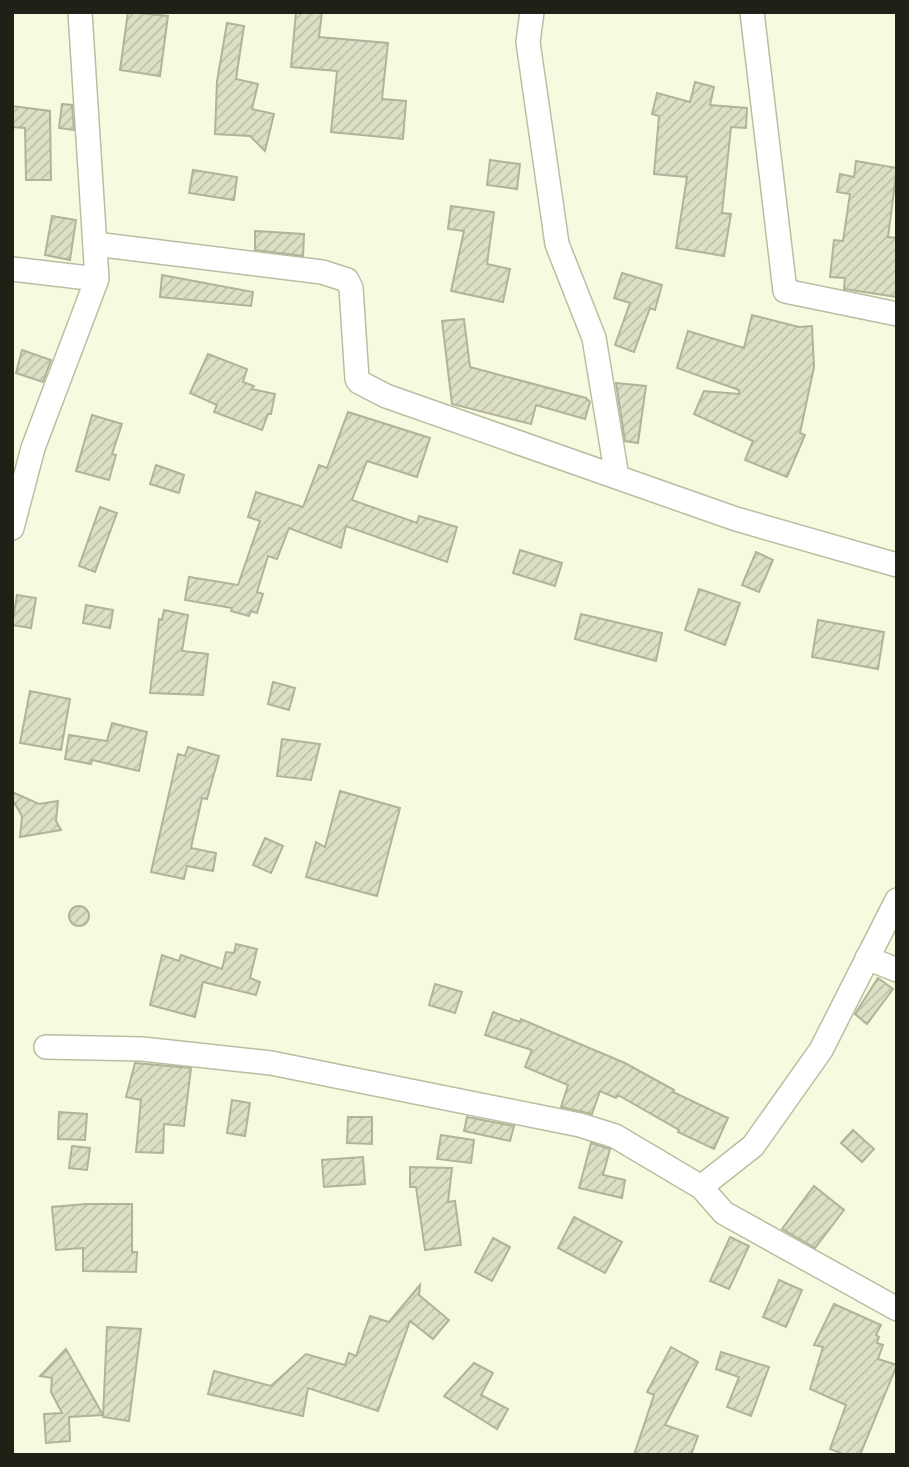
<svg xmlns="http://www.w3.org/2000/svg" width="909" height="1467" font-family="'Space Grotesk',sans-serif">
	<style>
		.building { fill: url(#building-hatch); stroke: #b1b39a; stroke-width: 2 }
		.lines { fill: none; stroke-linecap: round; stroke-linejoin: round }
		.street-casing { stroke: #bbbda3; stroke-width: 26 }
		.street { stroke: #fff; stroke-width: 23 }
	</style>
	<defs>
		<pattern id="building-hatch" width="6" height="6" patternUnits="userSpaceOnUse" patternTransform="scale(1.75)"><rect width="6" height="6" fill="#dee0c6"/><path d="M-1 1l2-2M0 6l6-6M5 7l2-2" fill="none" stroke="#bec0a9"/></pattern>
	</defs>
	<rect width="100%" height="100%" fill="#f8fadf"/>
	<!-- building -->
	<path class="building" d="M 128,12 L 168,16 L 160,76 L 120,70 Z
		M 296,12 L 322,12 L 319,37 L 388,43 L 382,99 L 406,101 L 403,139 L 331,132 L 337,71 L 291,67 Z
		M 227,23 L 244,26 L 236,79 L 258,84 L 252,109 L 274,114 L 265,151 L 250,136 L 215,134 L 217,81 Z
		M 695,82 L 714,87 L 710,105 L 747,108 L 746,128 L 731,127 L 722,213 L 731,214 L 724,256 L 676,248 L 687,177 L 654,174 L 659,116 L 652,114 L 657,93 L 690,102 Z
		M 62,104 L 72,105 L 74,130 L 59,128 Z
		M 12,106 L 50,111 L 51,180 L 26,180 L 25,128 L 12,127 Z
		M 490,160 L 520,164 L 517,189 L 487,185 Z
		M 856,161 L 897,168 L 888,237 L 897,238 L 897,297 L 844,289 L 845,278 L 830,277 L 834,240 L 843,241 L 850,194 L 837,192 L 840,174 L 854,177 Z
		M 193,170 L 237,177 L 234,200 L 189,193 Z
		M 451,206 L 494,212 L 487,264 L 510,269 L 503,302 L 451,291 L 464,231 L 448,229 Z
		M 52,216 L 76,220 L 70,260 L 45,255 Z
		M 255,231 L 304,234 L 303,256 L 255,250 Z
		M 622,273 L 662,285 L 655,310 L 650,308 L 634,352 L 615,345 L 630,303 L 614,298 Z
		M 162,275 L 253,292 L 251,306 L 160,297 Z
		M 752,315 L 799,327 L 812,326 L 814,367 L 800,433 L 805,435 L 787,477 L 745,460 L 753,441 L 694,414 L 704,391 L 739,394 L 739,390 L 677,368 L 688,331 L 744,348 Z
		M 464,319 L 470,367 L 586,398 L 590,402 L 585,419 L 536,405 L 531,424 L 452,404 L 442,321 Z
		M 22,350 L 51,360 L 43,382 L 16,373 Z
		M 208,354 L 247,369 L 243,382 L 254,386 L 252,389 L 275,394 L 271,414 L 268,414 L 262,430 L 214,412 L 217,405 L 190,393 Z
		M 616,383 L 646,386 L 638,443 L 625,441 Z
		M 348,412 L 430,438 L 417,477 L 367,461 L 352,500 L 417,523 L 419,516 L 457,527 L 447,562 L 346,526 L 341,548 L 289,528 L 277,559 L 268,556 L 257,592 L 263,594 L 257,613 L 251,611 L 249,616 L 231,611 L 232,608 L 185,600 L 189,577 L 238,585 L 260,521 L 248,517 L 256,492 L 303,507 L 319,465 L 327,468 Z
		M 92,415 L 122,424 L 112,454 L 116,455 L 109,480 L 76,471 Z
		M 156,465 L 184,475 L 179,493 L 150,484 Z
		M 100,507 L 117,513 L 95,572 L 79,566 Z
		M 520,550 L 562,563 L 555,586 L 513,573 Z
		M 756,552 L 773,560 L 759,592 L 742,585 Z
		M 699,589 L 740,603 L 725,645 L 685,630 Z
		M 17,595 L 36,598 L 31,628 L 12,625 Z
		M 86,605 L 113,610 L 110,628 L 83,623 Z
		M 164,610 L 188,615 L 182,651 L 208,654 L 203,695 L 150,693 L 159,619 L 162,620 Z
		M 581,614 L 662,633 L 656,661 L 575,639 Z
		M 818,620 L 884,632 L 878,669 L 812,657 Z
		M 273,682 L 295,688 L 289,710 L 268,704 Z
		M 30,691 L 70,699 L 61,750 L 20,743 Z
		M 112,723 L 147,732 L 139,771 L 92,760 L 91,764 L 65,759 L 69,735 L 107,741 Z
		M 282,739 L 320,744 L 311,780 L 277,776 Z
		M 188,747 L 219,756 L 207,799 L 202,798 L 191,848 L 216,853 L 213,871 L 187,866 L 184,879 L 151,872 L 178,754 L 185,756 Z
		M 340,791 L 400,808 L 377,896 L 306,877 L 316,842 L 325,847 Z
		M 12,792 L 39,804 L 58,801 L 56,821 L 61,830 L 20,837 L 22,816 L 12,799 Z
		M 265,838 L 283,846 L 271,873 L 253,865 Z
		M69 916a10 10 0 1 1 20 0a10 10 0 1 1-20 0Z
		M 236,944 L 257,949 L 250,978 L 260,982 L 256,995 L 203,982 L 195,1017 L 150,1005 L 162,955 L 179,961 L 181,955 L 222,969 L 226,952 L 234,953 Z
		M 878,978 L 893,989 L 867,1024 L 855,1014 Z
		M 435,984 L 462,992 L 455,1013 L 429,1005 Z
		M 493,1012 L 520,1022 L 521,1019 L 625,1063 L 674,1090 L 673,1092 L 728,1118 L 714,1149 L 678,1132 L 679,1130 L 618,1095 L 616,1098 L 600,1091 L 592,1114 L 561,1107 L 568,1085 L 525,1067 L 532,1050 L 485,1035 Z
		M 135,1063 L 191,1068 L 184,1126 L 164,1124 L 163,1153 L 136,1152 L 141,1100 L 126,1097 Z
		M 232,1100 L 250,1103 L 245,1136 L 227,1133 Z
		M 59,1112 L 87,1114 L 85,1140 L 58,1139 Z
		M 348,1117 L 372,1117 L 372,1144 L 347,1143 Z
		M 467,1117 L 514,1126 L 510,1141 L 464,1131 Z
		M 853,1130 L 874,1149 L 862,1162 L 841,1143 Z
		M 441,1135 L 474,1140 L 471,1163 L 437,1159 Z
		M 591,1143 L 610,1149 L 603,1175 L 625,1180 L 622,1198 L 579,1188 Z
		M 72,1146 L 90,1148 L 87,1170 L 69,1168 Z
		M 363,1157 L 365,1184 L 324,1187 L 322,1160 Z
		M 410,1167 L 452,1168 L 448,1202 L 455,1201 L 461,1245 L 425,1250 L 416,1187 L 410,1187 Z
		M 814,1186 L 844,1210 L 815,1248 L 782,1229 Z
		M 86,1204 L 132,1204 L 132,1252 L 137,1252 L 136,1272 L 83,1271 L 83,1248 L 56,1250 L 52,1207 Z
		M 574,1217 L 622,1242 L 605,1273 L 558,1248 Z
		M 730,1237 L 749,1246 L 729,1289 L 710,1281 Z
		M 493,1238 L 510,1247 L 492,1281 L 475,1272 Z
		M 779,1280 L 802,1290 L 786,1327 L 763,1317 Z
		M 420,1285 L 419,1295 L 449,1320 L 433,1339 L 410,1321 L 378,1411 L 308,1388 L 303,1416 L 208,1394 L 214,1371 L 271,1386 L 306,1354 L 345,1365 L 349,1353 L 356,1356 L 370,1316 L 389,1322 Z
		M 834,1304 L 881,1325 L 876,1335 L 879,1337 L 877,1343 L 883,1345 L 878,1359 L 897,1365 L 860,1455 L 845,1455 L 830,1449 L 846,1405 L 810,1389 L 823,1347 L 814,1345 Z
		M 107,1327 L 141,1329 L 129,1421 L 103,1417 Z
		M 671,1347 L 698,1362 L 665,1425 L 698,1436 L 691,1455 L 634,1455 L 654,1395 L 647,1392 Z
		M 66,1349 L 103,1415 L 69,1417 L 70,1441 L 46,1443 L 44,1414 L 62,1413 L 51,1392 L 52,1378 L 40,1376 Z
		M 721,1352 L 769,1367 L 751,1416 L 727,1407 L 739,1377 L 716,1369 Z
		M 474,1363 L 493,1373 L 481,1395 L 508,1409 L 497,1429 L 444,1396 Z"/>
	<g class="lines">
		<defs>
			<path id="street" d="M 532,12 L 528,42 L 557,244 L 594,338 L 617,477
				M 752,12 L 785,291 L 897,314
				M 95,244 L 322,272 L 347,280 L 351,288 L 357,379 L 359,382 L 386,396 L 736,519 L 897,565
				M 12,269 L 97,279
				M 12,528 L 33,448 L 97,279 L 80,12
				M 867,958 L 897,970
				M 46,1047 L 142,1049 L 271,1063 L 580,1125 L 615,1136 L 701,1187 L 724,1213 L 897,1309
				M 701,1187 L 753,1146 L 821,1050 L 897,900"/>
		</defs>
		<!-- street casing -->
		<use href="#street" class="street-casing"/>
		<!-- street -->
		<use href="#street" class="street"/>
	</g>
	<!-- border -->
	<rect width="909" height="1467" fill="none" stroke="#1f2016" stroke-width="28"/>
</svg>
